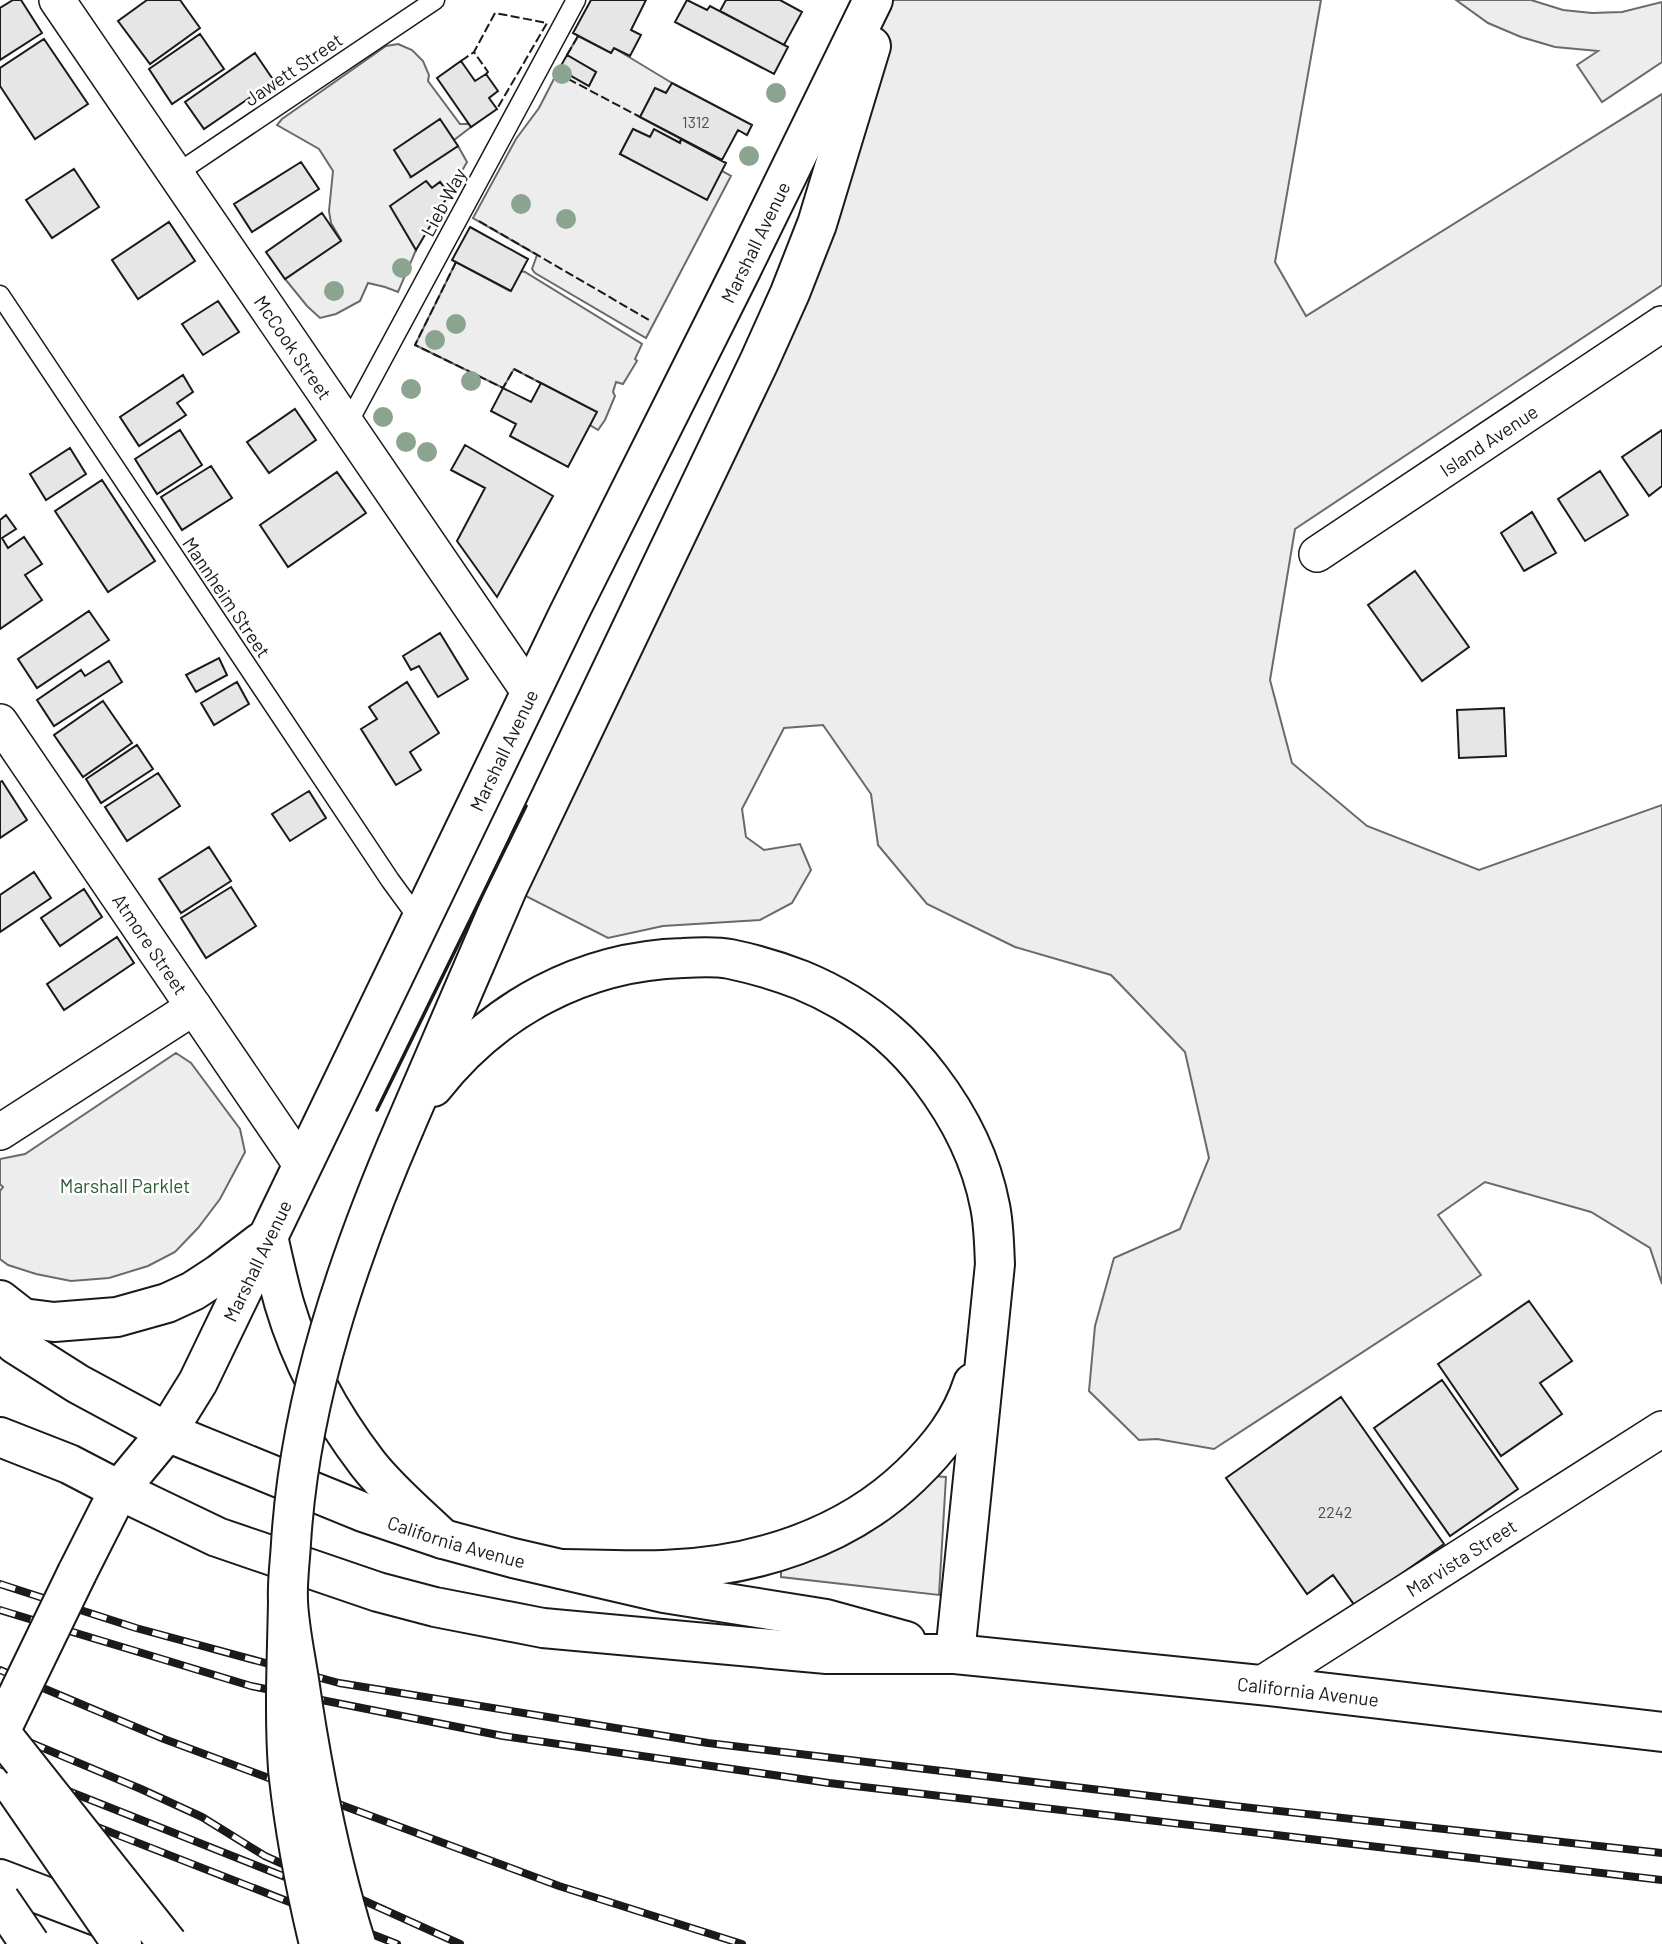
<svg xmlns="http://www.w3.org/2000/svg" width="1662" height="1944" font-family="Barlow,sans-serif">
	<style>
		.built { fill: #ededed; stroke: #6a6a6a; stroke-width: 2 }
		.building { fill: #e6e6e6; stroke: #1a1a1a; stroke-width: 2 }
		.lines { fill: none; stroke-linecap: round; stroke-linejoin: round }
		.service-casing { stroke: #1a1a1a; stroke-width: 21 }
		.minor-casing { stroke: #1a1a1a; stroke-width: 38 }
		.tertiary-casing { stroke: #1a1a1a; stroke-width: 42 }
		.primary-casing { stroke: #1a1a1a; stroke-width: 42 }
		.motorway-casing { stroke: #1a1a1a; stroke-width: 42 }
		.service { stroke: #fff; stroke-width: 18 }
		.minor { stroke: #fff; stroke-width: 35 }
		.tertiary { stroke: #fff; stroke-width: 38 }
		.primary { stroke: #fff; stroke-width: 38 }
		.motorway { stroke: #fff; stroke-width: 38 }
		.rail-casing { stroke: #1a1a1a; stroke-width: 8 }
		.rail { stroke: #fff; stroke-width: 5; stroke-dasharray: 16; stroke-linecap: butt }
		.primary-bridge-casing { stroke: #1a1a1a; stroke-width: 42; stroke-linecap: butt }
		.motorway-bridge-casing { stroke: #1a1a1a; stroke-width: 42; stroke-linecap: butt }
		.primary-bridge { stroke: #fff; stroke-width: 38 }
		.motorway-bridge { stroke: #fff; stroke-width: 38 }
		.fence { stroke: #1a1a1a; stroke-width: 2; stroke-dasharray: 9 3.5; stroke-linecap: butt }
		.wall { stroke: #1a1a1a; stroke-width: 3.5 }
		.tree { fill: #8aa48f }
		.labels { text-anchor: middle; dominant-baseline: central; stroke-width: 5; stroke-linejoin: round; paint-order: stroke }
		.number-label { font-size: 16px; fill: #4d4d4d }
		.street-label { font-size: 19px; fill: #1a1a1a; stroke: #fff }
		.park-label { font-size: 19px; fill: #2b5a34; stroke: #fff }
	</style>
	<rect width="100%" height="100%" fill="#fff"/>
	<!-- built -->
	<path class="built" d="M 885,0 L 1321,0 L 1275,262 L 1306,316 L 1662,94 L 1662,285 L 1295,529 L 1270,680 L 1292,763 L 1367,826 L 1479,870 L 1662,805 L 1662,1284 L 1650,1248 L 1591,1212 L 1485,1182 L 1438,1215 L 1481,1275 L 1214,1449 L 1157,1439 L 1139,1440 L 1089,1391 L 1095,1326 L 1114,1258 L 1180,1229 L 1209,1158 L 1185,1052 L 1111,975 L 1015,947 L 927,904 L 878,845 L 871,794 L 823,725 L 784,728 L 742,809 L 746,837 L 764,850 L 800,844 L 811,870 L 792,903 L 760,920 L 663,926 L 608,938 L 508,887 L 759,362 Z
		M 1456,0 L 1531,0 L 1563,10 L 1592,13 L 1622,12 L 1662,2 L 1662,62 L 1602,102 L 1577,65 L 1598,51 L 1555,47 L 1521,37 L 1488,23 Z
		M 578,36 L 611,53 L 614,48 L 672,83 L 666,93 L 655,88 L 640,117 L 681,139 L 680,143 L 654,130 L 650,137 L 633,129 L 620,154 L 722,171 L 731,176 L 646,338 L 535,273 L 532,269 L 537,255 L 473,218 L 516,139 L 539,108 L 559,69 L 589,85 L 596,72 L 567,55 Z
		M 398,44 L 412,50 L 423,61 L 429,75 L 428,81 L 460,124 L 469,124 L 471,127 L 454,140 L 440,120 L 411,176 L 458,146 L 467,162 L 449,194 L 440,182 L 432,188 L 426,182 L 391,206 L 416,250 L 398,292 L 385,287 L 368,283 L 360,301 L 336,314 L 320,318 L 307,306 L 285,279 L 341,240 L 331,223 L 329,211 L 333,171 L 319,149 L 277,125 L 282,119 L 386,46 Z
		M 456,262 L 510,291 L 521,271 L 525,272 L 642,344 L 635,359 L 637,361 L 623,384 L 616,382 L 613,392 L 615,396 L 605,420 L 598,430 L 590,425 L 596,412 L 514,369 L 503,388 L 415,345 Z
		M 176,1053 L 191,1063 L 240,1129 L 245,1152 L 220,1199 L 198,1228 L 175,1252 L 148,1266 L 109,1278 L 71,1281 L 36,1274 L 8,1265 L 0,1259 L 0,1191 L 3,1187 L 0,1184 L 0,1159 L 25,1154 Z
		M 933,1476 L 946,1477 L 939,1595 L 781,1577 L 781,1568 Z"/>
	<!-- building -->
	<path class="building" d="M 13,0 L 21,0 L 42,33 L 0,60 L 0,8 Z
		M 147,0 L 180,0 L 200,28 L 150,64 L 118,21 Z
		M 591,0 L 646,0 L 631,30 L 641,35 L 630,56 L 614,48 L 611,53 L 573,33 Z
		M 687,0 L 707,10 L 710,6 L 788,47 L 774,74 L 675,22 Z
		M 726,0 L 780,0 L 802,12 L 784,45 L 720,11 Z
		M 200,34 L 224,69 L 172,104 L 149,69 Z
		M 44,39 L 88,104 L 35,139 L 0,86 L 0,68 Z
		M 255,53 L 274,81 L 204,129 L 185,102 Z
		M 567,55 L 596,72 L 589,86 L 559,69 Z
		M 461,61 L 475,81 L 486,74 L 498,91 L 489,98 L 497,109 L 471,127 L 437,78 Z
		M 672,83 L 752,125 L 747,135 L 738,130 L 722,160 L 640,117 L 655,88 L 666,93 Z
		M 440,119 L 458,146 L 411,177 L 394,150 Z
		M 633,129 L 650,137 L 654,129 L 680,143 L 681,139 L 726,163 L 707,200 L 620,154 Z
		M 301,162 L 319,189 L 252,232 L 234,204 Z
		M 74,169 L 99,207 L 52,238 L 26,200 Z
		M 426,181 L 432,188 L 440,182 L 449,194 L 416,250 L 390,206 Z
		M 322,213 L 341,241 L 285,279 L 266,252 Z
		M 169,222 L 195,261 L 138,299 L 112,260 Z
		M 470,227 L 528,259 L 511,291 L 452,260 Z
		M 218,301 L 239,332 L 203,355 L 182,324 Z
		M 183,375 L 193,392 L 177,403 L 186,415 L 139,446 L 120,417 Z
		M 541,383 L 597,412 L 568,467 L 510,436 L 516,424 L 491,411 L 503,388 L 531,402 Z
		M 295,409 L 316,440 L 269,473 L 247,442 Z
		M 180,430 L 202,465 L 157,494 L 135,459 Z
		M 1662,430 L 1662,486 L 1649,496 L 1622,457 Z
		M 465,445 L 553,496 L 497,597 L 457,541 L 485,488 L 451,470 Z
		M 70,448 L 86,474 L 46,500 L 30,474 Z
		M 211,466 L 232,498 L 182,530 L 161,497 Z
		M 1600,471 L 1628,515 L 1585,541 L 1558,499 Z
		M 337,472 L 366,513 L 288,567 L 260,525 Z
		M 102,480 L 155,561 L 108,592 L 55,511 Z
		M 1532,512 L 1556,553 L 1524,571 L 1501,533 Z
		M 6,515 L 16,529 L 2,538 L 8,548 L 24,537 L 42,564 L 25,575 L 42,600 L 0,629 L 0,520 Z
		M 1415,571 L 1469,647 L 1422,681 L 1368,605 Z
		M 89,611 L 109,640 L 37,688 L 18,659 Z
		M 440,633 L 468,679 L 438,697 L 419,666 L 411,670 L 403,656 Z
		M 219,658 L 227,675 L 196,692 L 186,675 Z
		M 109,661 L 122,682 L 54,726 L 37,700 L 81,670 L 85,676 Z
		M 237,682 L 249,704 L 214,725 L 201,703 Z
		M 407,682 L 439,733 L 410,752 L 421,770 L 396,785 L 361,729 L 377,719 L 369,707 Z
		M 103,701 L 132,743 L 83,777 L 54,735 Z
		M 1504,708 L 1506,756 L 1459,758 L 1457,710 Z
		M 137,745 L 153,769 L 101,803 L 86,779 Z
		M 158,773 L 180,806 L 127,841 L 105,807 Z
		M 2,781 L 27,820 L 0,838 L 0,782 Z
		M 309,791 L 326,818 L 290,841 L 272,814 Z
		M 209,847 L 231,881 L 181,913 L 159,879 Z
		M 34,872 L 51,898 L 0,932 L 0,895 Z
		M 231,887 L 256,926 L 206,958 L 181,918 Z
		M 84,889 L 102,917 L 60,946 L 41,918 Z
		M 117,937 L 134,963 L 64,1010 L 47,984 Z
		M 1529,1301 L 1572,1361 L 1540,1383 L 1562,1414 L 1501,1456 L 1438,1364 Z
		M 1442,1380 L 1518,1489 L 1450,1536 L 1374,1428 Z
		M 1341,1397 L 1444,1544 L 1355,1606 L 1333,1575 L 1307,1594 L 1226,1478 Z"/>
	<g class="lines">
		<defs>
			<path id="service" d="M 176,174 L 435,0
				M 0,295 L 390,880 L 420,921
				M 347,425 L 576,0"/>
			<g id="minor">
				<path id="s1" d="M 57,0 L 530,693"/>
				<path id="s2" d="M 1317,554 L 1662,324"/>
				<path id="s3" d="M 0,722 L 302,1166"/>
				<path d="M 0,1132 L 194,1007"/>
				<path id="s4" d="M 1260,1685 L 1662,1429"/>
			</g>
			<g id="tertiary">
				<path id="s5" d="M 167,1432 L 363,1512 L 443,1539 L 513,1558 L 664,1593 L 826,1619 L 906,1641"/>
				<path id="s6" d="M 119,1490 L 217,1537 L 378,1592 L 435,1607 L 543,1628 L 827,1654 L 955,1654 L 1260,1685 L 1662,1732"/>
				<path d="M 0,1879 L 123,1926"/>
			</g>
			<g id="primary">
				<path d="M 433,1087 C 494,1009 583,961 683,958 C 698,957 715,956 730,959 C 754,964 778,971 801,980 C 852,1001 897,1034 930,1078 C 959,1116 981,1159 990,1206 C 994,1225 994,1245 995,1264 L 955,1654"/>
				<path d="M 405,1126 L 508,887 L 759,362 L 790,293 L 817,224 L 871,46"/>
				<path d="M 268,1236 C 273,1259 278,1281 284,1303 C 301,1361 332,1417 368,1464 C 390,1492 418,1515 443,1539"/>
				<path d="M 0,1300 L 23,1318 L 54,1322 L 117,1317 L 167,1303 L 193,1291 L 219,1274 L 261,1242"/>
				<path d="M 0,1323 L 15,1344 L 78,1384 L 167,1432"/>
				<path d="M 561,1569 C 595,1569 629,1571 663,1570 C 753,1567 845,1539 911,1475 C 939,1448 961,1420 973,1383"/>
				<path id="s7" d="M 77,1573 L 119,1490 L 167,1432 L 198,1382 L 569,613 L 741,270 L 873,0"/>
			</g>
			<path id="motorway" d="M 0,1437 L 69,1464 L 119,1490"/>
		</defs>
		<!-- service casing -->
		<use href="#service" class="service-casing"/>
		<!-- minor casing -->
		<use href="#minor" class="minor-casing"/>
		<!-- tertiary casing -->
		<use href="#tertiary" class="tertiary-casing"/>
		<!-- primary casing -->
		<use href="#primary" class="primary-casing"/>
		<!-- motorway casing -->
		<use href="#motorway" class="motorway-casing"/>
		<!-- service -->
		<use href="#service" class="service"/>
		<!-- minor -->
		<use href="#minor" class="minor"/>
		<!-- tertiary -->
		<use href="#tertiary" class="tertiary"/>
		<!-- primary -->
		<use href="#primary" class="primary"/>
		<!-- motorway -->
		<use href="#motorway" class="motorway"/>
		<defs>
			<path id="rail" d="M 0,1584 L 136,1628 L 339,1683 L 708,1743 L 1234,1806 L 1662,1853
				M 0,1610 L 251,1686 L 503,1736 L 829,1783 L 1662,1880
				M 0,1670 L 164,1739 L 559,1886 L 742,1944
				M 0,1730 L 141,1789 L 202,1817 L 265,1856 L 460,1944
				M 0,1764 L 298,1882
				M 0,1789 L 397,1944"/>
		</defs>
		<!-- rail casing -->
		<use href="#rail" class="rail-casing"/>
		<!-- rail -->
		<use href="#rail" class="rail"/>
		<defs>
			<path id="primary-bridge" d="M 0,1732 L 77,1573
				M 356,1944 C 329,1858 312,1769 299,1680 C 295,1654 289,1627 288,1601 C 287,1582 290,1562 291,1543 C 300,1398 348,1258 405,1126"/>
			<path id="motorway-bridge" d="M 288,1601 C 287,1657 284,1713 288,1769 C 294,1828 305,1886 319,1944
				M 0,1732 L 168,1944
				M 16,1790 L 122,1944
				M 0,1900 L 30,1944"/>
		</defs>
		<!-- primary-bridge casing -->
		<use href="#primary-bridge" class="primary-bridge-casing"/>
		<!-- motorway-bridge casing -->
		<use href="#motorway-bridge" class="motorway-bridge-casing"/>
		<!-- primary-bridge -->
		<use href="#primary-bridge" class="primary-bridge"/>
		<!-- motorway-bridge -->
		<use href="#motorway-bridge" class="motorway-bridge"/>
		<!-- fence -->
		<path class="fence" d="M 567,55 L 578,36
			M 461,61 L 474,52
			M 557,73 L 640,117
			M 486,74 L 488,72 L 474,52 L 495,13 L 547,23 L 497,109
			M 479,221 L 649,320
			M 456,262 L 415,345 L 503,388 L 514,369 L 541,383"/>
		<!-- wall -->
		<path class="wall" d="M 377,1110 L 526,806"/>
	</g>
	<!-- trees -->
	<g class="tree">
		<circle cx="562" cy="74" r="10"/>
		<circle cx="776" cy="93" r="10"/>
		<circle cx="749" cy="156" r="10"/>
		<circle cx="521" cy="204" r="10"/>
		<circle cx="566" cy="219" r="10"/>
		<circle cx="402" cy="268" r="10"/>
		<circle cx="334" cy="291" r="10"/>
		<circle cx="456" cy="324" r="10"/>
		<circle cx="435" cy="340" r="10"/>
		<circle cx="471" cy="381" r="10"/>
		<circle cx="411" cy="389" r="10"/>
		<circle cx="383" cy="417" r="10"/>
		<circle cx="406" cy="442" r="10"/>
		<circle cx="427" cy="452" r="10"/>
	</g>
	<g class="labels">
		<!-- number labels -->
		<g class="number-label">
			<text x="696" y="121">1312</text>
			<text x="1335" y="1511">2242</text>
		</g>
		<!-- street labels -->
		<g class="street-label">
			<text transform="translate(293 69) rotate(-34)">Jawett Street</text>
			<text transform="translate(443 202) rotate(-62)">Lieb Way</text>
			<text stroke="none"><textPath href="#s7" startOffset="1496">Marshall Avenue</textPath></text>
			<text stroke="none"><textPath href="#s1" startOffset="420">McCook Street</textPath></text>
			<text stroke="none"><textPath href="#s2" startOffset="206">Island Avenue</textPath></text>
			<text transform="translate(227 597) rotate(56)">Mannheim Street</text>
			<text stroke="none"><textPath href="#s7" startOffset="929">Marshall Avenue</textPath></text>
			<text stroke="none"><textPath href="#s3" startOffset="268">Atmore Street</textPath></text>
			<text stroke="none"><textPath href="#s7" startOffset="362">Marshall Avenue</textPath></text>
			<text stroke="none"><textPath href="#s5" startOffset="310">California Avenue</textPath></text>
			<text stroke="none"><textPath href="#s4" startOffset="238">Marvista Street</textPath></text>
			<text stroke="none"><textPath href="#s6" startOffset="1216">California Avenue</textPath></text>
		</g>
		<!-- park labels -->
		<g class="park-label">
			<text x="125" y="1185">Marshall Parklet</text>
		</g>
	</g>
</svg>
